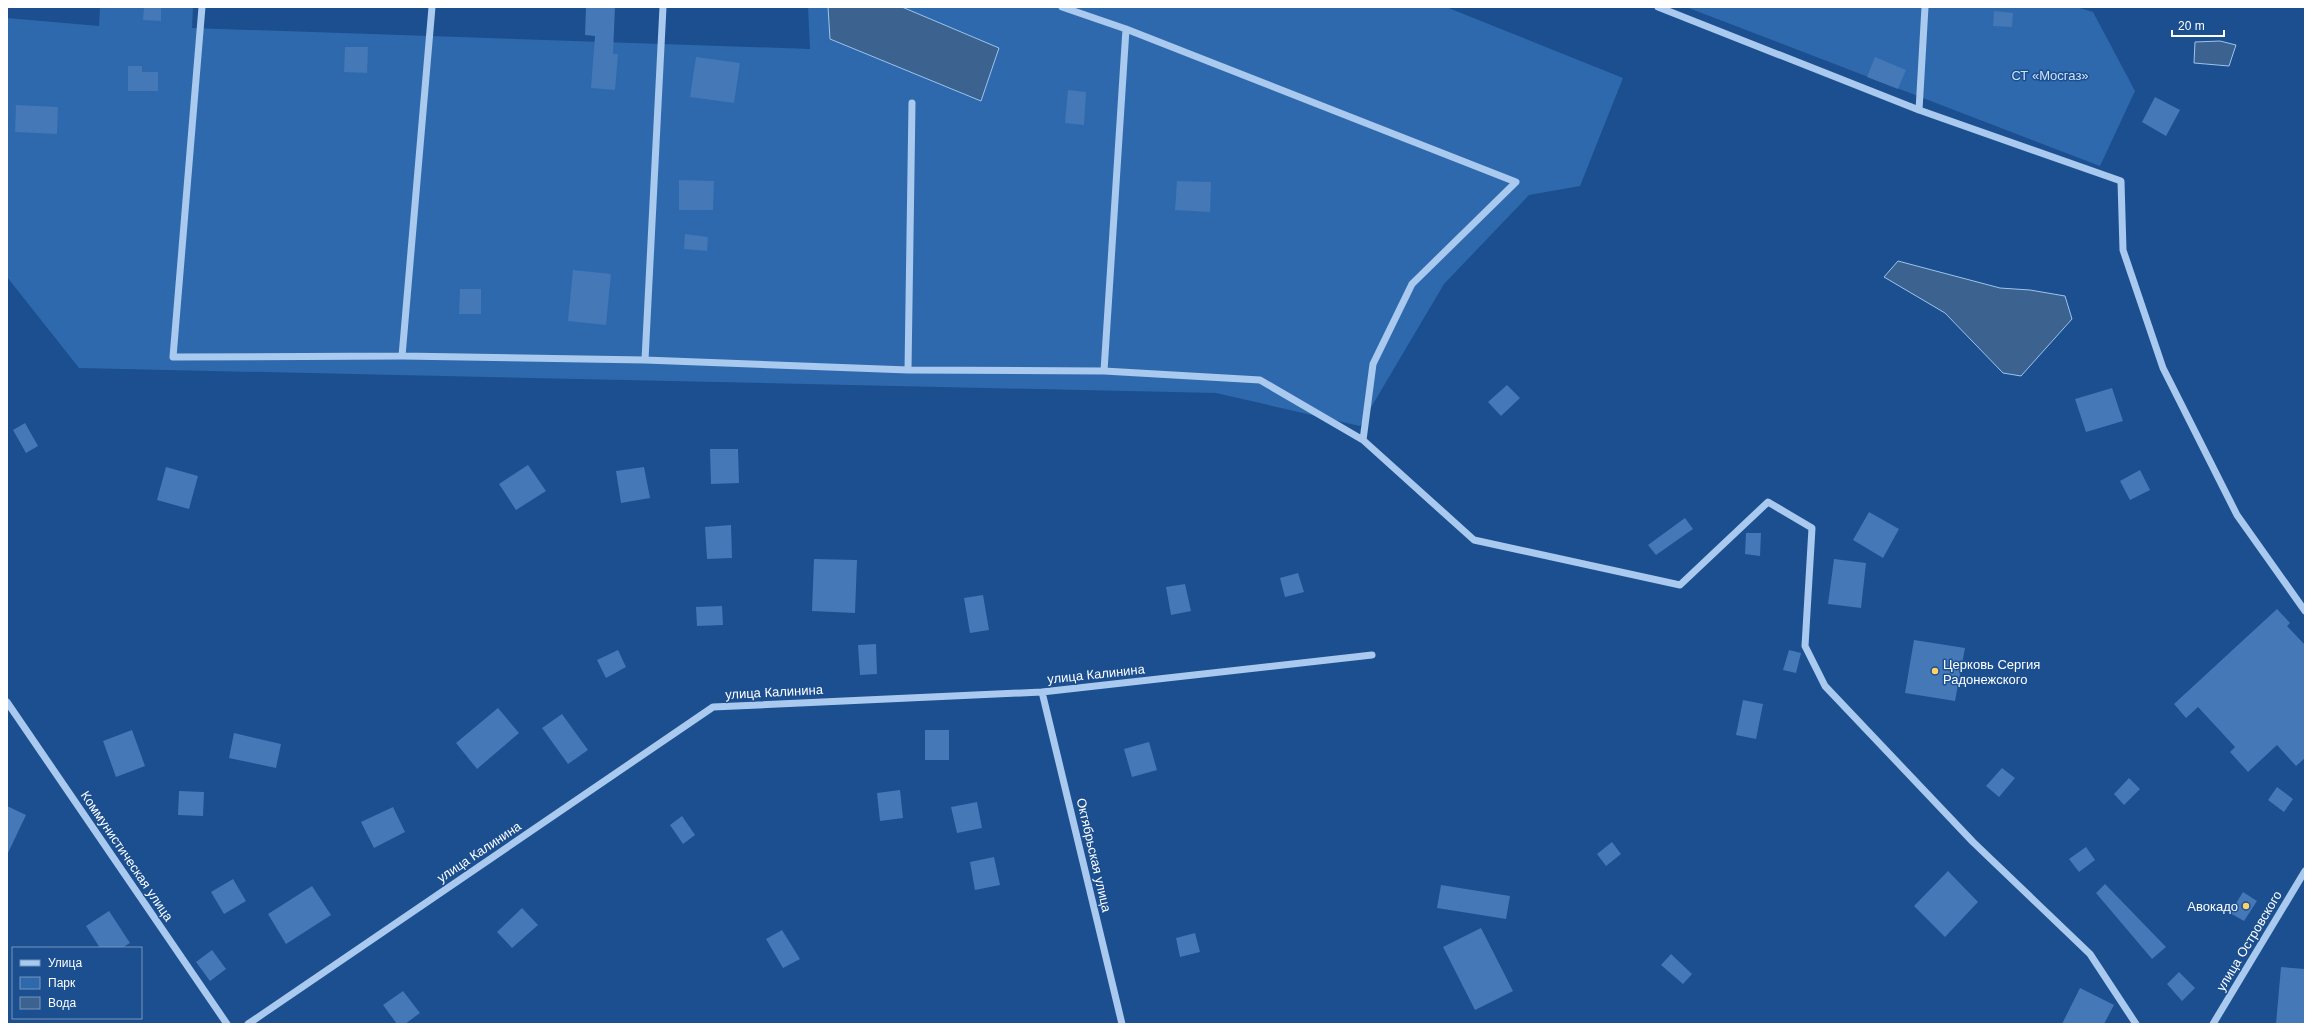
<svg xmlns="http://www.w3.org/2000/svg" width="2312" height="1031" font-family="Arial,sans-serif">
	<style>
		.green { fill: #2e69ad }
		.water { fill: #3c6290; stroke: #9cc4f0 }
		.building { fill: #4478b7 }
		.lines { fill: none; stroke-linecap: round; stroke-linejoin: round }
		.minor { stroke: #a9c9ee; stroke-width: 7 }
		.poi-dot { fill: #ffd166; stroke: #1b4f8f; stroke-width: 1.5 }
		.labels { text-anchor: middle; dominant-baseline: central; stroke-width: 3; stroke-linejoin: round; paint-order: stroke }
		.park-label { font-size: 13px; fill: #cfe3fa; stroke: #1b4f8f }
		.poi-label { font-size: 13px; fill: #fff; stroke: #1b4f8f; text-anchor: start }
		.street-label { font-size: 13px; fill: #fff; stroke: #1b4f8f }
	</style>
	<rect width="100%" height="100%" fill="#1b4f8f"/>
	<!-- green -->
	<path class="green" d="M 100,7 L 193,7 L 192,28 L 810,49 L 808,7 L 1446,7 L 1623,78 L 1580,186 L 1529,195 L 1444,284 L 1360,426 L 1216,393 L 79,368 L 7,277 L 7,18 L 99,26 Z
		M 1686,7 L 2076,7 L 2093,12 L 2135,91 L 2100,166 Z"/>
	<!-- water -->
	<path class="water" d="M 828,7 L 902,7 L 999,48 L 981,101 L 830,39 Z
		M 2220,41 L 2236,45 L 2229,66 L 2194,63 L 2195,42 Z
		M 1898,261 L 2000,288 L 2030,290 L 2065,296 L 2072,319 L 2021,376 L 2003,373 L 1945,313 L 1884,277 Z"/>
	<!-- building -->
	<path class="building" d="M 144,7 L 161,7 L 161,21 L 143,20 Z
		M 586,7 L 615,7 L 613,54 L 618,54 L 615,90 L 591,88 L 595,36 L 585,35 Z
		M 1994,11 L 2013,13 L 2012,27 L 1993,26 Z
		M 345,47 L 368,47 L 367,73 L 344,72 Z
		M 696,57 L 740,63 L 734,103 L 690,97 Z
		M 1875,57 L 1906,70 L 1898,89 L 1867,77 Z
		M 128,66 L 142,66 L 142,72 L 158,72 L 158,91 L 128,91 Z
		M 1068,90 L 1086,92 L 1084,125 L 1065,123 Z
		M 2155,97 L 2180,110 L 2166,136 L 2142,122 Z
		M 16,105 L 58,107 L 57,134 L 15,132 Z
		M 679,180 L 714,181 L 713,210 L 679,210 Z
		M 1177,181 L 1211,182 L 1210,212 L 1175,210 Z
		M 685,234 L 708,237 L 707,251 L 684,249 Z
		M 573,270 L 611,274 L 606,325 L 568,321 Z
		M 460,289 L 481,289 L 481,314 L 459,314 Z
		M 1507,385 L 1520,398 L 1501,416 L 1488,402 Z
		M 2112,388 L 2123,421 L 2086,432 L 2075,399 Z
		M 25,423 L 38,446 L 26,453 L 13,430 Z
		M 710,449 L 738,449 L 739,483 L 711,484 Z
		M 528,465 L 546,491 L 516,510 L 499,484 Z
		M 166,467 L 198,476 L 189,509 L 157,500 Z
		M 644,467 L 650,498 L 621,503 L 616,471 Z
		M 2140,470 L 2150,490 L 2130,500 L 2120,481 Z
		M 1869,512 L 1899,529 L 1883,558 L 1853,540 Z
		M 1685,518 L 1693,529 L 1656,555 L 1648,545 Z
		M 731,525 L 732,558 L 707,559 L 705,527 Z
		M 1746,533 L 1761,533 L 1760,556 L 1745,554 Z
		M 814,559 L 857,560 L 855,613 L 812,611 Z
		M 1834,559 L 1866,563 L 1861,608 L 1828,604 Z
		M 1298,573 L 1304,592 L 1285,597 L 1280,578 Z
		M 1185,584 L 1191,611 L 1171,615 L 1166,587 Z
		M 983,595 L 989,630 L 970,633 L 964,598 Z
		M 722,606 L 723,625 L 697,626 L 696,607 Z
		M 2277,609 L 2290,623 L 2287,626 L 2305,645 L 2305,758 L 2296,766 L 2277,745 L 2248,772 L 2230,752 L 2235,747 L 2198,707 L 2186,718 L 2174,704 Z
		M 1914,640 L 1965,648 L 1955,701 L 1905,693 Z
		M 876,644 L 877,674 L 860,675 L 858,645 Z
		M 618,650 L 626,667 L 606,678 L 597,660 Z
		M 1789,650 L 1801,653 L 1796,673 L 1783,670 Z
		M 1743,700 L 1763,704 L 1756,739 L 1736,735 Z
		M 498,708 L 519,733 L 477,769 L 456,743 Z
		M 562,714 L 588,750 L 568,764 L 542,728 Z
		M 132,730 L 145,766 L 116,777 L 103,741 Z
		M 925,730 L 949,730 L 949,760 L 925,760 Z
		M 234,733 L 281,744 L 276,768 L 229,758 Z
		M 1149,742 L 1157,770 L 1132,777 L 1124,749 Z
		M 2002,768 L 2015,778 L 1999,797 L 1986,786 Z
		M 2129,778 L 2140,789 L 2124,805 L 2114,794 Z
		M 2277,787 L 2293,799 L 2284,812 L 2268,800 Z
		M 900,790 L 903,818 L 880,821 L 877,793 Z
		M 179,791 L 204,792 L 203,816 L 178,815 Z
		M 977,802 L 982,828 L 957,833 L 951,807 Z
		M 7,806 L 26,815 L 7,855 Z
		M 393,807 L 405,832 L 374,848 L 361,822 Z
		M 682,816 L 695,835 L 683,844 L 670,825 Z
		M 1612,842 L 1621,854 L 1606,866 L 1597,854 Z
		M 2086,847 L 2095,860 L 2079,872 L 2069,859 Z
		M 994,857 L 1000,885 L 975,890 L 970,862 Z
		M 1948,871 L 1978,902 L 1945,937 L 1914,906 Z
		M 233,879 L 246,901 L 224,914 L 211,892 Z
		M 2105,884 L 2166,947 L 2152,959 L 2096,893 Z
		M 1441,885 L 1510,896 L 1506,919 L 1437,908 Z
		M 312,886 L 331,915 L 286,944 L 268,914 Z
		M 2243,892 L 2257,901 L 2244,921 L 2230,913 Z
		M 522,908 L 538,925 L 512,948 L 497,932 Z
		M 109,911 L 130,943 L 122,948 L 100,948 L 86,926 Z
		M 1481,928 L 1513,991 L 1475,1010 L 1443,947 Z
		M 782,930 L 800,959 L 783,968 L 766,939 Z
		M 1195,933 L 1200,952 L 1180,957 L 1176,938 Z
		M 212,950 L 226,969 L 210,981 L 196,962 Z
		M 1671,954 L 1692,974 L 1683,984 L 1661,965 Z
		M 2281,967 L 2305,969 L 2305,1024 L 2276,1024 Z
		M 2179,972 L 2195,988 L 2182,1001 L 2167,984 Z
		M 2080,988 L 2114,1005 L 2104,1024 L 2062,1024 Z
		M 403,991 L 420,1013 L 405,1024 L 397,1024 L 383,1005 Z"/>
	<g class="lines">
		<!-- minor -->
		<path class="minor" d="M 202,7 L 173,357 L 402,356 L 645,360 L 908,370 L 1104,371 L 1260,380 L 1363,440
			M 1062,7 L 1126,29 L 1516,182 L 1412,284 L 1373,364 L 1363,440 L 1474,540 L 1680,585 L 1768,502 L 1812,528 L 1805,646 L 1825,686 L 1973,842 L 2090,954 L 2136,1024
			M 1658,7 L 1919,110 L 2121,181 L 2123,250 L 2163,368 L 2237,515 L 2305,611
			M 1919,110 L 1925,7
			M 402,356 L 432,7
			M 645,360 L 663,7
			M 908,370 L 912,103
			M 1104,371 L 1126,29
			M 1042,692 L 1122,1024
			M 7,702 L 227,1024
			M 248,1024 L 713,707 L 1042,692 L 1372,655
			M 2213,1024 L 2305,871"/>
	</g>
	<!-- markers -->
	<g class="poi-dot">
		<circle cx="1935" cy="671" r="4"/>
		<circle cx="2246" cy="906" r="4"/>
	</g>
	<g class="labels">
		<!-- park labels -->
		<g class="park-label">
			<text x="2050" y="75">СТ «Мосгаз»</text>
		</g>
		<!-- poi labels -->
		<g class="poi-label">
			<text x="1943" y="664">Церковь Сергия<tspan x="1943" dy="15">Радонежского</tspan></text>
			<text x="2238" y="906" text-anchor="end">Авокадо</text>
		</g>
		<!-- street labels -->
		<g class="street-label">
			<text transform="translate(1096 674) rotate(-6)">улица Калинина</text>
			<text transform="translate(774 692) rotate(-3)">улица Калинина</text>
			<text transform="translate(479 852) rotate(-34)">улица Калинина</text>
			<text transform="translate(1094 855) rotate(77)">Октябрьская улица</text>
			<text transform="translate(127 856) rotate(56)">Коммунистическая улица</text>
			<text transform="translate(2249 941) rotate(-59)">улица Островского</text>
		</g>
	</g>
	<!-- border -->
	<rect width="2312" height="1031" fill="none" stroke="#ffffff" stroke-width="16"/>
	<!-- legend -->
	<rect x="12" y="947" width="130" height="72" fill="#1b4f8f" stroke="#7695bc"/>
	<rect x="20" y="960" width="20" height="6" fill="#a9c9ee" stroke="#7695bc"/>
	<text x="48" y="967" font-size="12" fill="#ffffff">Улица</text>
	<rect x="20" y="977" width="20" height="12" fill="#2e69ad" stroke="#7695bc"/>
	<text x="48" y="987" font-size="12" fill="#ffffff">Парк</text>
	<rect x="20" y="997" width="20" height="12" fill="#3c6290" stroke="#7695bc"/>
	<text x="48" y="1007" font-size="12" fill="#ffffff">Вода</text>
	<!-- scale -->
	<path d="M2172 30v6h52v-6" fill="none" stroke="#ffffff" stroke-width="2"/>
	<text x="2178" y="30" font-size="12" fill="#ffffff" stroke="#1b4f8f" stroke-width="3" paint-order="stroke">20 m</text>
</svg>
